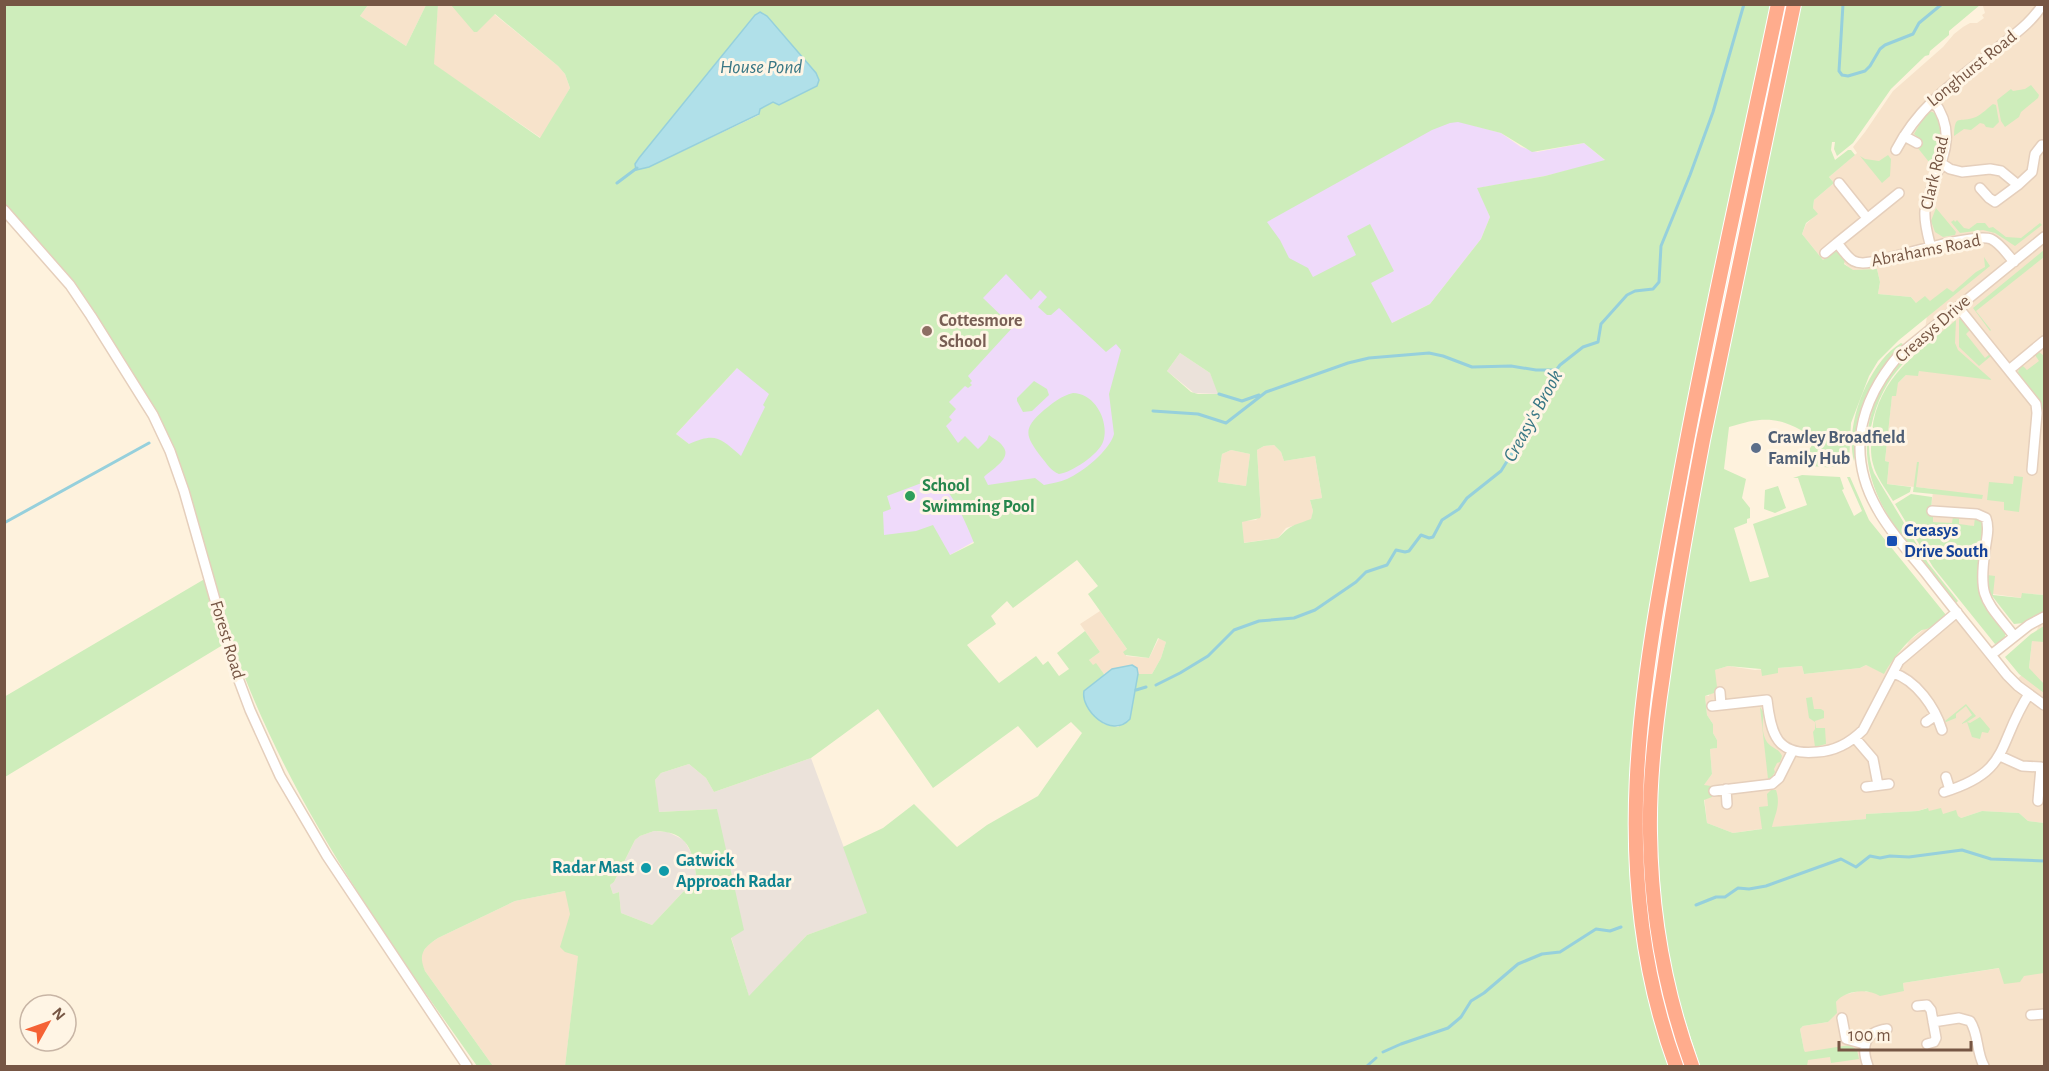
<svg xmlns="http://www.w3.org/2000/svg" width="2049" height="1071" font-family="'Alegreya Sans',sans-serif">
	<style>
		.residential { fill: #f7e3cb }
		.industrial { fill: #ebe2da }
		.education { fill: #efdafa }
		.green { fill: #ceedbb; fill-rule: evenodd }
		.water { fill: #b0e0e9; stroke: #96d0dc; stroke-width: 1.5 }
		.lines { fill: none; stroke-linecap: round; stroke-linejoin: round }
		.stream { stroke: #96d0dc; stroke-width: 3 }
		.minor-casing { stroke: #e5cfbc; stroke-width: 12 }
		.highway-casing { stroke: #fff; stroke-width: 16 }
		.minor { stroke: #fff; stroke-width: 9 }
		.highway { stroke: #ffac8d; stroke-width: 14 }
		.education-dot { fill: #8d6e63; stroke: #fff5e5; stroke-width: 2 }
		.service-dot { fill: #5c6f8a; stroke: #fff5e5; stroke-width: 2 }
		.leisure-dot { fill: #2e9e5b; stroke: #fff5e5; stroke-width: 2 }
		.transit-dot { fill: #1a4fb4; stroke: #fff5e5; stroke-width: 2 }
		.culture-dot { fill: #0f9aa8; stroke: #fff5e5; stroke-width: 2 }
		.labels { text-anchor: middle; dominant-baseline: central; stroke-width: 6; stroke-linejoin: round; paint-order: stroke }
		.street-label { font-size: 18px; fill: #765644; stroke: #fff5e5 }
		.education-label { font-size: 18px; font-weight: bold; fill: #785e54; stroke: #fff5e5; text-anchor: start }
		.service-label { font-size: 18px; font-weight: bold; fill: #4e5e75; stroke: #fff5e5; text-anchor: start }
		.leisure-label { font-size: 18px; font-weight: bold; fill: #27864d; stroke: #fff5e5; text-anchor: start }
		.transit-label { font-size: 18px; font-weight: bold; fill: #164399; stroke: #fff5e5; text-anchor: start }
		.culture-label { font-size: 18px; font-weight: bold; fill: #0d838f; stroke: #fff5e5; text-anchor: start }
		.water-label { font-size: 20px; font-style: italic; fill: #397785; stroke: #fff5e5 }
	</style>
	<rect width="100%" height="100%" fill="#fef2dd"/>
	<!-- residential -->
	<path class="residential" d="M 368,5 L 426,5 L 406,46 L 360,16 Z
		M 438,5 L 483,5 L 558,66 L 565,74 L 570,88 L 541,138 L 433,64 Z
		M 1984,5 L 2044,5 L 2044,595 L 2023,593 L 2022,598 L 1993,594 L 1987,575 L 1978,574 L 1983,527 L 1932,522 L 1931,514 L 1933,489 L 1887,484 L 1889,462 L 1885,461 L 1892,395 L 1898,383 L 1906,375 L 1918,375 L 1927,316 L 1911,297 L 1878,294 L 1880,282 L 1877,269 L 1853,271 L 1844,263 L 1823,260 L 1802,234 L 1806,224 L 1817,214 L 1813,208 L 1814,200 L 1834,183 L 1829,177 L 1857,153 L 1853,147 L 1865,132 L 1893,91 L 1943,47 L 1954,34 L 1963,27 L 1970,23 L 1977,23 L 1984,18 L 1982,15 L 1985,13 L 1983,6 Z
		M 1274,445 L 1281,452 L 1284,461 L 1315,456 L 1322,498 L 1310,500 L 1313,511 L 1311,520 L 1286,528 L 1278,538 L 1243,543 L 1242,521 L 1256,520 L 1261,515 L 1257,450 L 1264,446 Z
		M 1231,450 L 1250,454 L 1246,486 L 1218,482 L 1222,454 Z
		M 1100,611 L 1127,649 L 1126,656 L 1149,658 L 1159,638 L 1166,642 L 1161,658 L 1152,674 L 1138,674 L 1137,668 L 1112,669 L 1104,674 L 1096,664 L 1093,666 L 1089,660 L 1100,652 L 1080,624 Z
		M 2044,614 L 2044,823 L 2028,821 L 2019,813 L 1982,811 L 1961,818 L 1929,811 L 1927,808 L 1918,811 L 1866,814 L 1866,819 L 1774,827 L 1733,833 L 1707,823 L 1703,786 L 1712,774 L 1710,749 L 1717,748 L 1717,740 L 1713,733 L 1713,724 L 1707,715 L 1705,696 L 1709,696 L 1715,670 L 1728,666 L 1755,670 L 1802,666 L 1804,674 L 1860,668 L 1866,665 L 1884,673 L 1895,656 L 1907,645 L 1909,641 L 1924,629 L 1929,628 L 1946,615 L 1957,620 L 2010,685 L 2029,669 L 2032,641 Z
		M 565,891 L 583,917 L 565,1066 L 493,1066 L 425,971 L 421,962 L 422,953 L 428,945 L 438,938 L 515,901 Z
		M 2044,949 L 2044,1066 L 1807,1066 L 1800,1029 L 1803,1026 L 1828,1022 L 1834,1015 L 1836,1002 L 1840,996 L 1863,990 L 1866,992 L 1904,991 L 1903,983 L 2000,968 Z"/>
	<!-- industrial -->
	<path class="industrial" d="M 1180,353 L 1210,373 L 1219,394 L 1194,393 L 1167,371 Z
		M 811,758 L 868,913 L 807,935 L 749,997 L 731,937 L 717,809 L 658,812 L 655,780 L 661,773 L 689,764 L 706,778 L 714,792 Z
		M 654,831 L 668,832 L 684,840 L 693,856 L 697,881 L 683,892 L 652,925 L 621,913 L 619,892 L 613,894 L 610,885 L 614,882 L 635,840 L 640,836 Z"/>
	<!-- education -->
	<path class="education" d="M 1442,112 L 1464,123 L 1501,133 L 1521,147 L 1537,152 L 1584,143 L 1606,161 L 1545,176 L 1478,188 L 1490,217 L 1481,239 L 1430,304 L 1378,330 L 1198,288 L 1123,430 L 1072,486 L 950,555 L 928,554 L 712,462 L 676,434 L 737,368 Z"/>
	<!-- green -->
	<path class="green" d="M 5,5 L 368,5 L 360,16 L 406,46 L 426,5 L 438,5 L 434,64 L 540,138 L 570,88 L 565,74 L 558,66 L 495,14 L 477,32 L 474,32 L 451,5 L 1772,5 L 1632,754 C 1630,799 1628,843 1631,887 C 1636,949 1651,1008 1670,1066 L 565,1066 L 578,956 L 565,952 L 560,947 L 570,914 L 565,891 L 515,901 L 438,938 C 423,948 418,954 425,971 L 493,1066 L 477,1066 C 382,932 285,797 231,640 L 5,777 L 4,697 L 208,577 L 170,451 L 91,316 L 5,210 ZM 755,15 L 774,102 L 760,109 L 759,115 L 649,167 L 635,164 ZM 1458,122 L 1501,133 L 1532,152 L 1584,143 L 1605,160 L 1545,176 L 1477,188 L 1490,217 L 1481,239 L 1430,304 L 1392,323 L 1371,283 L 1394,271 L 1370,224 L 1347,236 L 1356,255 L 1313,277 L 1308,268 L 1289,258 L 1280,240 L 1267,222 L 1432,130 L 1450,123 ZM 1006,274 L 1031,300 L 1040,290 L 1047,297 L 1038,307 L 1047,315 L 1051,315 L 1059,308 L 1106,352 L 1116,344 L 1121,350 L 1109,394 L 1114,434 C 1110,450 1083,472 1067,479 C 1060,482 1052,483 1044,485 L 1035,478 L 988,485 L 984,477 C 991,470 1011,459 1004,448 C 1001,442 994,439 989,435 L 987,440 L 978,449 L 965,436 L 958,443 L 946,426 L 952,420 L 949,417 L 956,409 L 949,402 L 965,386 L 968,388 L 972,385 L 970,383 L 972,381 L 968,376 L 1013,327 L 983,298 ZM 1180,353 L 1210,373 L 1218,394 L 1198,394 L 1191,392 L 1167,371 ZM 737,368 L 769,394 L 763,405 L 765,407 L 741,456 C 720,438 716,432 689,444 L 676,434 ZM 1274,445 L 1281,452 L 1284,461 L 1315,456 L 1322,498 L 1310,500 L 1313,511 L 1311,519 C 1290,527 1294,523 1278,538 L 1244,543 L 1242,522 L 1260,518 L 1261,515 L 1257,450 L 1264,446 ZM 1231,450 L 1250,454 L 1246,486 L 1218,482 L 1222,454 ZM 927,481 L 929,485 L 939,481 C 956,499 965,521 974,543 L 950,555 L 933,525 L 916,531 L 884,535 L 883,512 L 891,509 L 887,496 ZM 1077,560 L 1098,586 L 1088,594 L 1127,649 L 1123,652 L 1125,655 L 1149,658 L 1158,638 L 1166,642 L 1161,658 L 1152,674 L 1138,674 L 1130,719 L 1118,727 L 1104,724 L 1095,715 L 1104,674 L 1096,663 L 1093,665 L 1089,660 L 1100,652 L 1085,631 L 1057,653 L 1069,669 L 1059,676 L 1048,661 L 1043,665 L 1036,656 L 999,683 L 967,645 L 996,624 L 991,616 L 1007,601 L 1013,608 ZM 878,709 L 933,788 L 1018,726 L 1037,748 L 1071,722 L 1082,733 L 1038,796 L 987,825 L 957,847 L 914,804 L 883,828 L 843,847 L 867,913 L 807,935 L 749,996 L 731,938 L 744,930 L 717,809 L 659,812 L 655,780 L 661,773 L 689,764 L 706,778 L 714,792 L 811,758 ZM 654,831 C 689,831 693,851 697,881 L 683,892 L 652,925 L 621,913 L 619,892 L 613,894 L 610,885 L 614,882 L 635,840 L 640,836 Z
		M 1799,5 L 1980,5 L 1949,31 L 1949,35 L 1930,51 L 1929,55 L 1925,56 L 1891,89 L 1853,143 L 1837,156 L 1834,149 L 1835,142 L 1832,142 L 1831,150 L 1835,160 L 1848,150 L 1851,150 L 1855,155 L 1829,177 L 1834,183 L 1814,200 L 1813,208 L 1818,214 L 1806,223 L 1802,234 L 1823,260 L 1836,251 L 1845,260 L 1844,264 L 1853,270 L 1877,269 L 1880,282 L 1878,294 L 1911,297 L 1916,303 L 1925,296 L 1930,301 L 1947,288 L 1953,292 L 1976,272 L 1985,267 L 1984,257 L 1990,266 L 1899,340 L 1878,361 L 1869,376 L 1851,423 L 1849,462 C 1836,470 1816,467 1802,464 L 1801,462 L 1816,439 C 1782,417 1767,415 1729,427 L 1724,469 L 1746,479 L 1742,498 L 1750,508 L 1750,518 L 1747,519 L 1747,523 L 1734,528 L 1750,582 L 1769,577 L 1753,524 L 1807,505 L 1798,478 L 1793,478 L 1802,475 L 1840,477 L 1844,489 L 1842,490 L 1854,516 L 1862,511 L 1847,477 L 1850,477 L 1869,520 L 1946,615 C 1941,619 1936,624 1931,627 C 1928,629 1925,629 1922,630 C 1909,638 1891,661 1884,674 L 1866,665 L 1860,668 L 1804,674 L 1802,666 L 1778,668 L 1778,673 L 1762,676 L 1761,669 L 1728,666 L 1715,670 L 1717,687 L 1714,693 L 1705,696 L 1707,715 L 1713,724 L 1713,733 L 1717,740 L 1717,748 L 1710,749 L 1712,774 L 1704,785 L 1711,786 L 1712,797 L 1704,800 L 1707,823 L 1733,833 L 1762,829 L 1759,807 L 1768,806 L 1767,794 L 1771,790 L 1776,790 C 1781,805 1775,814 1772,827 L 1866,819 L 1866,814 L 1918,811 L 1928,808 L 1929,811 L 1941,808 L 1943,814 L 1956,810 L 1958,816 L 1961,818 L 1982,811 L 2019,813 L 2028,821 L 2044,823 L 2044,973 L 2024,976 L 2020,982 L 2004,984 L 1999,968 L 1903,983 L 1904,991 L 1880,996 C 1868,988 1845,990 1836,1002 L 1837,1013 L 1828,1022 L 1803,1026 L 1800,1029 L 1804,1050 L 1805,1052 L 1850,1045 L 1857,1050 L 1859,1059 L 1831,1063 L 1830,1057 L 1808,1060 L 1807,1066 L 1700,1066 L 1677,995 L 1668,954 L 1662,909 L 1657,837 L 1657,796 L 1661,731 L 1688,554 L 1755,204 Z
		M 2031,85 L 2039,95 L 2038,98 L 2021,112 L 2019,117 L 2005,127 L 2001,121 L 1997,100 L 2011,89 L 2013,91 L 2025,89 Z
		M 1993,104 L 1996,105 L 1999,122 L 1993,128 L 1986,127 L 1984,124 L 1980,123 L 1971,130 L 1964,129 L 1954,136 C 1955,112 1959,124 1976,117 C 1982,114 1988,108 1993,104 Z
		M 1930,111 L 1937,114 C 1944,130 1941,150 1935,167 L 1933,167 L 1917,147 L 1920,139 L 1914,134 L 1922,120 L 1923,114 Z
		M 1888,155 L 1891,159 L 1890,176 L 1882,183 L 1860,156 L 1865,159 L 1879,161 Z
		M 1936,208 L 1956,232 L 1955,235 L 1943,237 L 1935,232 L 1931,221 Z
		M 1954,220 L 1955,222 L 1957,220 L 1964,228 L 1969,229 L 1977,223 L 1985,223 L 1989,228 L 1993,227 L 2006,237 L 2021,238 L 2040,223 L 2042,225 L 2015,246 L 1995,233 L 1983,230 L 1960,233 L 1951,222 Z
		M 2044,250 L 2044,257 L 1976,311 L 1991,330 L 1990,331 L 1973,308 Z
		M 1956,318 C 1915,352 1883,371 1871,427 C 1868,442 1868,459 1874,473 L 1928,563 L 1958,601 L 1956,603 C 1911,547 1848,491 1872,411 C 1878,391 1889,371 1905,357 C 1917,346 1940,322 1956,318 Z
		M 1959,319 L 1963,319 L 1971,329 L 1966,334 L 1985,358 L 1991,353 L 1991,356 L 1979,366 L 1959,347 Z
		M 1956,320 L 1955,343 L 1958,350 L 1992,380 L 1919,371 L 1918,376 L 1906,375 L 1898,383 L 1896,396 L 1892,396 L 1885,461 L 1889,462 L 1887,484 L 1911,487 L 1910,492 L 1893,501 C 1886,489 1876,477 1873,464 C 1870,454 1871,442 1872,431 C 1878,377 1918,352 1956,320 Z
		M 1901,343 L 1903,344 C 1880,367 1861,397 1856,429 C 1854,440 1857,451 1854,461 C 1844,425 1869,362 1901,343 Z
		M 2039,352 L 2044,356 L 2044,409 L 2042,409 L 2039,400 L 2018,373 L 2019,368 L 2022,365 L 2027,370 L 2039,361 L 2035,355 Z
		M 1034,381 L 1047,389 L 1049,395 L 1032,411 L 1023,412 L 1017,401 L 1017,398 Z
		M 1073,393 C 1095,393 1110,422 1103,442 C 1099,454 1071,473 1059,474 C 1051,471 1047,464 1042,458 C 1025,436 1022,429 1044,410 C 1053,403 1061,396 1073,393 Z
		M 1917,462 L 1919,462 L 1916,487 L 1983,495 L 1982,499 L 1913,492 Z
		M 2014,476 L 2023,477 L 2019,512 L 2004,510 L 2004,502 L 1987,500 L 1989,482 L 2013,484 Z
		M 1778,486 L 1786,508 L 1775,513 L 1764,509 L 1765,490 Z
		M 1911,494 L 1932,497 L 1931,513 L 1933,514 L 1933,522 L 1952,523 L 1953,516 L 1959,517 L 1959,524 L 1974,526 L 1975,517 L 1982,521 L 1984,527 L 1978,574 L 1979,590 L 1983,599 L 2006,632 C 2005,639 2002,643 1995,644 L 1933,567 L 1895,504 Z
		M 1987,575 L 1995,576 L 1993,595 L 2021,598 L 2022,593 L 2044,595 L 2044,612 L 2024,623 L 2014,624 L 1989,592 Z
		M 2044,626 L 2044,642 L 2032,641 L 2029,668 L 2044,684 L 2044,693 L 2019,674 L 2005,657 L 2031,634 Z
		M 1812,697 L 1814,709 L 1821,709 L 1824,711 L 1824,718 L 1815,721 L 1816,728 L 1825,728 L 1826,744 L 1815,747 L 1813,732 L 1815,729 L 1815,722 L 1809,718 L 1806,698 Z
		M 1966,704 L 1976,716 L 1967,722 L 1970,723 L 1980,717 L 1990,729 L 1988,733 L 1982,732 L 1980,739 L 1972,737 L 1967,722 L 1961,724 L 1972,715 L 1966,706 L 1956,714 L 1956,718 L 1946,722 L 1945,721 Z
		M 1760,707 L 1764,713 C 1762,723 1761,739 1771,746 C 1777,750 1779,750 1782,756 L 1780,762 L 1777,763 L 1774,769 L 1775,772 L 1772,777 L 1768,779 Z"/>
	<!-- water -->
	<path class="water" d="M 760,12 L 767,16 L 816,73 L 819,80 L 817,86 L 779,105 L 773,102 L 760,109 L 759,114 L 649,167 L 636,170 L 635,164 L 639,158 L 755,15 Z
		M 1132,665 L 1137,668 L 1138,674 L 1130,719 C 1111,740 1080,709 1084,691 L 1112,669 Z"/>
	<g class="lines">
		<!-- stream -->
		<path class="stream" d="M 1843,4 L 1839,71 L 1842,75 L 1848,76 L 1865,71 L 1870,66 L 1880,49 L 1885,45 L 1913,34 L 1919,23 L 1942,4
			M 617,183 L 637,168
			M 1219,394 L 1242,401 L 1259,395
			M 1153,411 L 1198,414 L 1226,423 L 1266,392 L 1348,363 L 1369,358 L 1429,353 L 1443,356 L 1472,367 L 1511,366 L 1536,370 L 1556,370
			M 4,523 L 149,443
			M 1156,685 L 1180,673 L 1208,656 L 1234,630 L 1259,621 L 1294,618 L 1315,610 L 1356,582 L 1366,572 L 1387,565 L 1396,550 L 1405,552 L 1409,551 L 1421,535 L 1429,538 L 1433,537 L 1442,520 L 1459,509 L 1467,498 L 1501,471 L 1514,450 L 1520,445 L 1523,435 L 1537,415 L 1551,377 L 1560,365 L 1583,347 L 1598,342 L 1601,324 L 1627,295 L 1635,291 L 1653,289 L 1659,282 L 1661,246 L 1690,175 L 1713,112 L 1744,4
			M 1136,690 L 1146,687
			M 1696,905 L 1716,897 L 1725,897 L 1738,888 L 1749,889 L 1766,886 L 1841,859 L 1856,867 L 1870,856 L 1880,858 L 1890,856 L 1909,857 L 1962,850 L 1991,859 L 2044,861
			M 1383,1052 L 1401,1044 L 1448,1028 L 1461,1017 L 1471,1001 L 1484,993 L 1518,964 L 1542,954 L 1560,952 L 1596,929 L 1610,931 L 1621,927
			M 1367,1066 L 1376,1058"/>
		<defs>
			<path id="minor" d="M 1904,136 L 1917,143
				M 1896,150 C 1921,102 1959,79 2000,46 C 2016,33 2032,22 2043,4
				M 1941,163 L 1950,169 L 1962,172 L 1990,169 L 2001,171 L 2018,185 L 1995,202 L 1989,198 L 1980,188
				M 1839,183 L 1867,218
				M 2018,185 L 2032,172 L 2035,154 L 2042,145
				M 1899,193 L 1837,243 C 1849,257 1851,266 1871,262 C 1893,258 1975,232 1991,239 C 2000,243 2007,254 2014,262
				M 4,210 L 70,285 L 91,316 L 153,415 L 170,451 L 184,491 L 235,670 L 250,710 L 280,776 L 327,856 L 467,1066
				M 2044,237 L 1899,355 C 1859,402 1846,455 1878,510 C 1890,532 1909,552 1925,572 C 1952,607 1980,641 2007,675 L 2018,686 L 2044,705
				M 1931,248 C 1928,236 1924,223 1925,211 C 1932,170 1964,142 1933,100
				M 1825,253 L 1837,243
				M 1958,307 L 2036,404 L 2037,413 L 2032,470
				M 2009,370 L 2044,341
				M 1932,511 L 1977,514 L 1986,518 C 1990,529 1986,540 1985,551 C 1978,599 1986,600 2014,636
				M 1991,655 L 2029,625 L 2044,617
				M 1893,673 C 1916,680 1935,707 1942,730
				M 1720,692 L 1721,705
				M 1712,706 L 1767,700 C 1771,735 1777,756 1817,752 C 1836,751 1850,743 1863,730 L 1899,661 L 1957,612
				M 1926,722 L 1936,715
				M 1855,738 L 1873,759 L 1878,785
				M 2000,756 L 2022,766 L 2041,767 L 2038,801
				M 1946,777 L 1950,790
				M 1866,787 L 1889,784
				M 1726,789 L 1727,804
				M 1714,791 L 1772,784 L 1779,778 L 1792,752
				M 1944,792 C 2012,771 1996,745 2029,694
				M 1917,1006 L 1927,1005 L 1931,1010 L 1936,1038 L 1934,1042 L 1927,1044
				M 2031,1015 L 2044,1014
				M 1842,1018 L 1846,1039 L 1864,1044
				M 1933,1022 L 1959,1018 L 1970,1021 C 1979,1034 1976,1052 1984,1066
				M 1868,1066 C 1861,1047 1864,1032 1887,1029"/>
			<path id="highway" d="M 1676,1066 C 1604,870 1643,676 1680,478 C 1709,319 1745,162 1778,4
				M 1692,1066 C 1665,992 1651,912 1650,833 C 1649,780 1655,728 1663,676 C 1674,597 1688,519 1703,440 C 1732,295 1764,150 1794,4"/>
		</defs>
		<!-- minor casing -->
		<use href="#minor" class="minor-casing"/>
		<!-- highway casing -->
		<use href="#highway" class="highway-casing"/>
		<!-- minor -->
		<use href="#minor" class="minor"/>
		<!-- highway -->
		<use href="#highway" class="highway"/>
	</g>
	<!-- markers -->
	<circle class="education-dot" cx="927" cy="331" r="6"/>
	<circle class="service-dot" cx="1756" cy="448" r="6"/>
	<circle class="leisure-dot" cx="910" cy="496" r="6"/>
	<rect class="transit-dot" x="1886" y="535" width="12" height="12" rx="3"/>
	<g class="culture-dot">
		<circle cx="646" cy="868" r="6"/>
		<circle cx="664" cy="871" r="6"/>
	</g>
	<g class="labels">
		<!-- street labels -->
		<g class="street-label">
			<text transform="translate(1972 69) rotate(-39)">Longhurst Road</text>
			<text transform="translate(1935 173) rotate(-77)">Clark Road</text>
			<text transform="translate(1926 251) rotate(-11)">Abrahams Road</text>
			<text transform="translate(1933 329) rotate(-41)">Creasys Drive</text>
			<text transform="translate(227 640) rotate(73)">Forest Road</text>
		</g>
		<!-- education labels -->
		<g class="education-label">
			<text x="939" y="321">Cottesmore<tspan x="939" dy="21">School</tspan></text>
		</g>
		<!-- service labels -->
		<g class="service-label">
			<text x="1768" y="438">Crawley Broadfield<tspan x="1768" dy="21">Family Hub</tspan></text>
		</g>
		<!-- leisure labels -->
		<g class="leisure-label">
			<text x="922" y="486">School<tspan x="922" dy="21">Swimming Pool</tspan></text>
		</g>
		<!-- transit labels -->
		<g class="transit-label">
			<text x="1904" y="531">Creasys<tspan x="1904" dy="21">Drive South</tspan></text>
		</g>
		<!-- culture labels -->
		<g class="culture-label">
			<text x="676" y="861">Gatwick<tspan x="676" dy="21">Approach Radar</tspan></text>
			<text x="634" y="868" text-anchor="end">Radar Mast</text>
		</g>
		<!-- water labels -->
		<g class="water-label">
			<text x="761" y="67">House Pond</text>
			<text transform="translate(1533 416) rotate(-61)">Creasy's Brook</text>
		</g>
	</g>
	<!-- border -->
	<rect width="2049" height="1071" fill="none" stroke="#765644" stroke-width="12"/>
	<!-- north arrow -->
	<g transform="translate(48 1023) rotate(50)"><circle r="28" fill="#fff5e5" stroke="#c8b5a5" stroke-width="1.5"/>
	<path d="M0-4.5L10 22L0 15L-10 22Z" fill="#f56235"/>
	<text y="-9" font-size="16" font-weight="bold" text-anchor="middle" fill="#765644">N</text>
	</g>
	<!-- scale -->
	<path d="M1839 1041v9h132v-9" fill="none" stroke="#765644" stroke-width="3"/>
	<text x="1848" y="1041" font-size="18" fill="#765644" stroke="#fff5e5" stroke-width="4.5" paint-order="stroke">100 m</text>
</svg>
